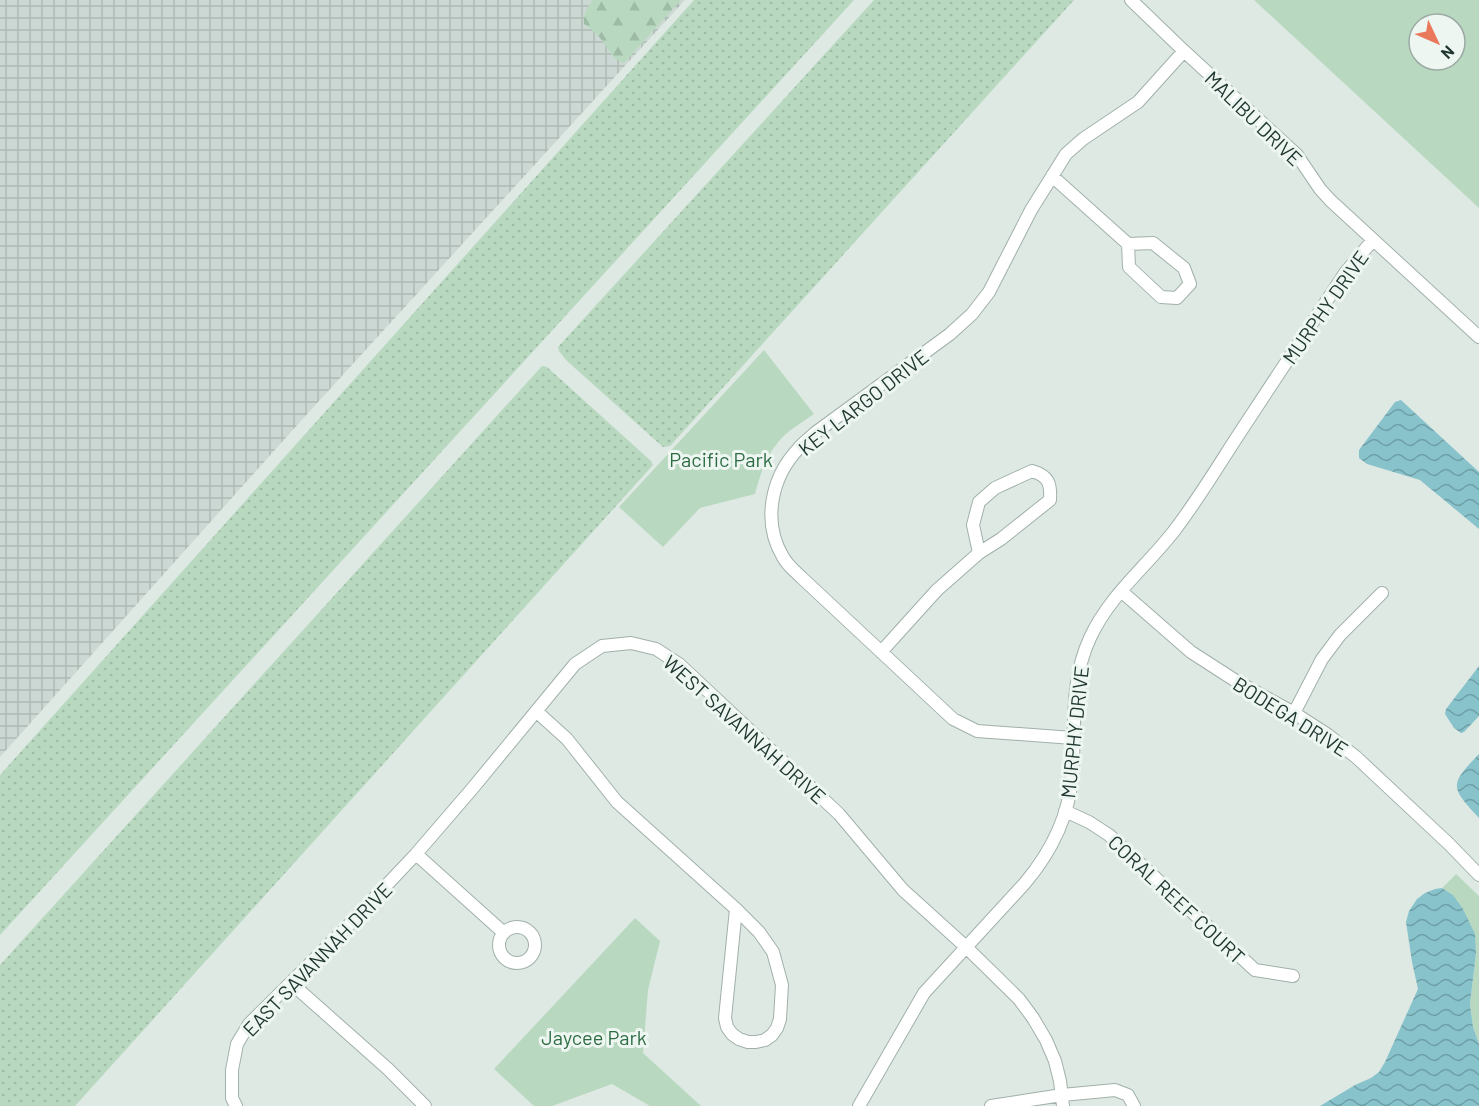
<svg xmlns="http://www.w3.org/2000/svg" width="1479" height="1106" font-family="Barlow,sans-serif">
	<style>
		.industrial { fill: url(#industrial-grid) }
		.grass { fill: url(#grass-dots) }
		.forest { fill: url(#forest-firs) }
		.park { fill: #b8d9c0; fill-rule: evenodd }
		.water { fill: url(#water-waves) }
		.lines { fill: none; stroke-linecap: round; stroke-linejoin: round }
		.street-casing { stroke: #a1b0aa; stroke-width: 14 }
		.street { stroke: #fff; stroke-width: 12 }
		.labels { text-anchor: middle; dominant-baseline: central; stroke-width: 6; stroke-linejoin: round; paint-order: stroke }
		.street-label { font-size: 20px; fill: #203730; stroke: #eef6f2 }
		.park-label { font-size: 20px; fill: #2d6c43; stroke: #eef6f2 }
	</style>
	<defs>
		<pattern id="industrial-grid" width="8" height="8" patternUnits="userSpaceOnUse" patternTransform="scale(1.5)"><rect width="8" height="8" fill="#ccd8d3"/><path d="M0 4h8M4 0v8" fill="none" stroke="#afbab5"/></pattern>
		<pattern id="grass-dots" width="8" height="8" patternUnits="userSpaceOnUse" patternTransform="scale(1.5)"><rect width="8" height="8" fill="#b8d9c0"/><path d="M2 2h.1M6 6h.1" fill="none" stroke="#9ebba5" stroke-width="1.8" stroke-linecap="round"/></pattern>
		<pattern id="forest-firs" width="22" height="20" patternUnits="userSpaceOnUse" patternTransform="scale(1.5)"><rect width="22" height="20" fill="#b8d9c0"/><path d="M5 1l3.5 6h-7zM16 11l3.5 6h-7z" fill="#9ebba5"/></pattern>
		<pattern id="water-waves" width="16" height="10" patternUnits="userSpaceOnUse" patternTransform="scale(1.5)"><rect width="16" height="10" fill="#88c3cc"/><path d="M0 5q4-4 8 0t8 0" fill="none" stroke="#6f9fa6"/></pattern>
	</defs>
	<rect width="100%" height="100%" fill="#dee9e4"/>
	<!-- industrial -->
	<path class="industrial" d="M 0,0 L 685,0 L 299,423 L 0,757 Z"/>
	<!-- grass -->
	<path class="grass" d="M 694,0 L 854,0 L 0,935 L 0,775 Z
		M 874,0 L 1074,0 L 670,446 L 663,447 L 566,360 L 559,351 L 558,347 Z
		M 542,366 L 547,367 L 651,461 L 653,465 L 75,1106 L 0,1106 L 0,965 Z"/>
	<!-- forest -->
	<path class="forest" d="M 593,0 L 681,0 L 624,63 C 611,59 608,47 600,38 C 595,32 590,28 584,24 C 583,15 587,7 593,0 Z"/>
	<!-- park -->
	<path class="park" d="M 1254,0 L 1479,0 L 1479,208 ZM 1419,24 L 1455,24 L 1455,60 L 1419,60 Z
		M 764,350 L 814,414 C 803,422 788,430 779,441 C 766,456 760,475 755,494 L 700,508 L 663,547 L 619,507 Z
		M 1456,874 L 1479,896 L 1479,1044 L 1473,1027 L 1470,1004 L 1476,953 L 1453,895 L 1442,888 Z
		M 635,918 L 660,941 L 648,990 L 643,1053 L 701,1106 L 650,1106 L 612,1084 L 552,1106 L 534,1106 L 494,1069 Z"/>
	<!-- water -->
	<path class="water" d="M 1401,400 L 1479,472 L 1479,529 L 1420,480 L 1367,464 L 1359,458 L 1359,450 L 1395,402 Z
		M 1479,666 L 1479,716 L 1464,732 L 1461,733 L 1454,728 L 1445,714 L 1446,709 Z
		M 1479,754 L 1479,818 C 1450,787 1449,785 1479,754 Z
		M 1442,888 L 1453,895 L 1463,909 L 1475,934 L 1476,953 L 1470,1004 L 1473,1027 L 1479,1044 L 1479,1106 L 1320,1106 L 1355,1085 L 1371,1078 L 1379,1072 L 1385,1062 L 1418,989 L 1412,962 L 1406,922 L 1409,911 L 1417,899 L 1425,893 L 1435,889 Z"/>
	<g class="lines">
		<defs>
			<path id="street" d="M 1131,0 L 1184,51 L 1297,155 L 1320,189 L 1331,201 L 1479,337
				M 1052,176 L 1128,244 L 1129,267 L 1161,297 L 1177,298 L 1190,284 L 1184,268 L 1153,243 L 1128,244
				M 1121,591 L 1191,652 L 1236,681 L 1294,713 L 1328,735 L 1356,757 L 1449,844 L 1479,875
				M 881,652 L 937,590 L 979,553 L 1001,539 L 1050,500 C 1051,484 1049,476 1032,471 L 995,488 L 979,502 L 973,525 L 979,553
				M 536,711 L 567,739 L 617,802 L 736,909 L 759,932 L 773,952 L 782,985 L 780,1019 L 777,1028 L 772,1035 L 765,1040 L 756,1042 L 748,1042 L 739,1039 L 732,1034 L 727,1027 L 725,1018 L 736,909
				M 1294,713 L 1322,659 L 1340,635 L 1382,593
				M 1073,738 L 977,731 L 953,719 L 802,578 C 795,571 787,565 783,557 C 762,522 771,478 798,449 C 803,443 810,438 815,433 L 950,334 L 972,314 L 989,292 L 1031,210 L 1066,154 L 1083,139 L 1138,102 L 1184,51
				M 1065,811 L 1089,822 L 1109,835 L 1255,970 L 1293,976
				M 416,854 L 504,933
				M499 945a18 18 0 1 1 36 0a18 18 0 1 1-36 0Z
				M 291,983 L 388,1069 L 425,1106
				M 236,1106 L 232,1098 L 232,1070 L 237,1044 L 249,1024 L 345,929 L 416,854 L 472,789 L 575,664 L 602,646 L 631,643 L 656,649 L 679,664 L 839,814 L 903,890 L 966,947 L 1019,999 L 1033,1018 L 1046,1040 L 1055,1061 L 1060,1081 L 1063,1106
				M 859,1106 L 924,993 L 1025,883 C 1051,852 1069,817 1072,776 C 1076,728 1069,683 1090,638 C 1109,596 1146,567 1174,531 C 1197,501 1217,468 1237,437 C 1273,382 1309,328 1345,273 L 1373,240
				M 991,1106 L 1062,1095 L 1115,1090 L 1128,1095 L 1134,1106"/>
		</defs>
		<!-- street casing -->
		<use href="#street" class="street-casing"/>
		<!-- street -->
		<use href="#street" class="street"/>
	</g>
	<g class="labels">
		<!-- street labels -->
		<g class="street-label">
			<text transform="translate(1254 118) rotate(44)">MALIBU DRIVE</text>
			<text transform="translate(1325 307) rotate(-55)">MURPHY DRIVE</text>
			<text transform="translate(863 402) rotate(-38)">KEY LARGO DRIVE</text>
			<text transform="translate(1291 716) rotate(32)">BODEGA DRIVE</text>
			<text transform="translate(745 729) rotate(42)">WEST SAVANNAH DRIVE</text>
			<text transform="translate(1074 732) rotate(-84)">MURPHY DRIVE</text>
			<text transform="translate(1177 899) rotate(43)">CORAL REEF COURT</text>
			<text transform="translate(317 959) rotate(-46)">EAST SAVANNAH DRIVE</text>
		</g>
		<!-- park labels -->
		<g class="park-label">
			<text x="721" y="459">Pacific Park</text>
			<text x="594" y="1037">Jaycee Park</text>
		</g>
	</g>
	<!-- north arrow -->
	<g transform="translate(1437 42) rotate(134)"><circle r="28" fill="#eef6f2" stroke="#9caaa4" stroke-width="1.5"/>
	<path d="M0-4.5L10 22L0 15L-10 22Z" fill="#ea795b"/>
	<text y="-9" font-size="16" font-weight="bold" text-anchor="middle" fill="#203730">N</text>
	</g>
</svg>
